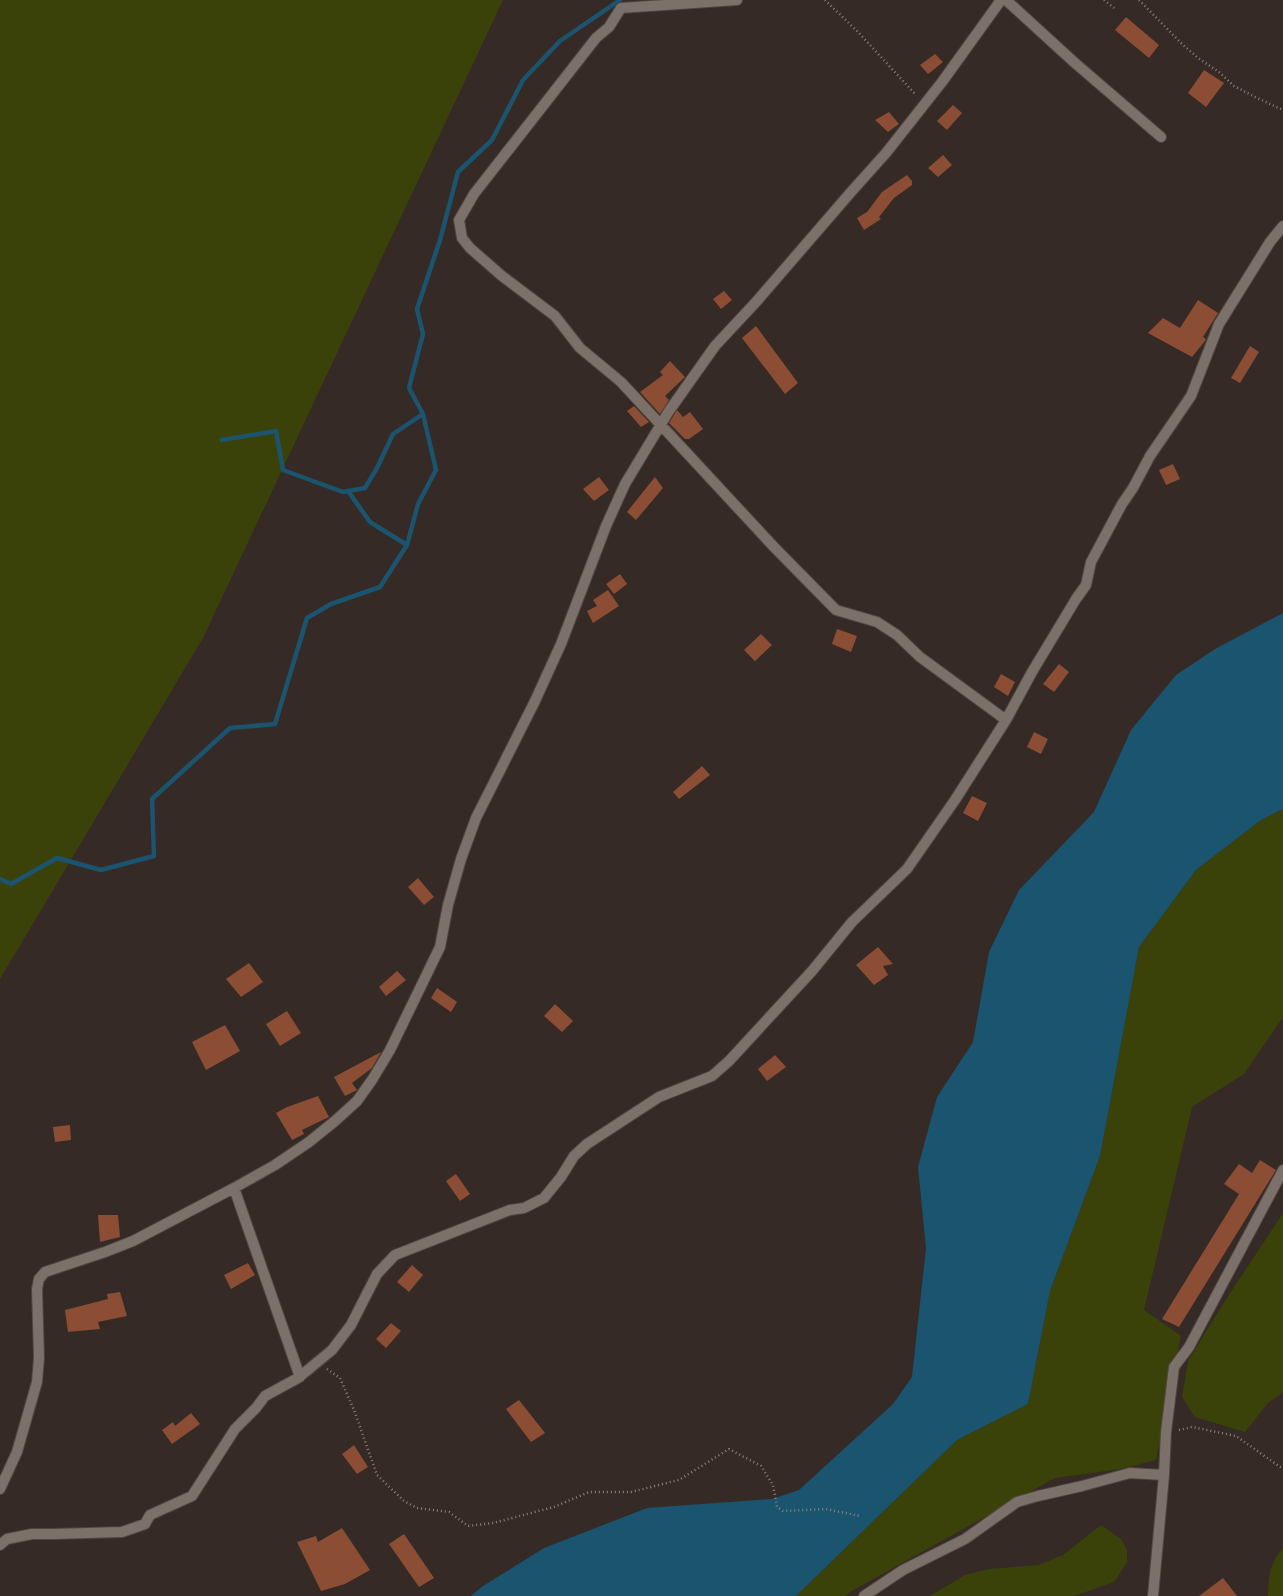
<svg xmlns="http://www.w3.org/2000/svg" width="1283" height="1596" font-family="Signika,sans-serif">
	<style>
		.green { fill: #3b4209 }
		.water { fill: #1a546f }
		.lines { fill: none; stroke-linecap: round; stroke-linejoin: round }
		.stream { stroke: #1a546f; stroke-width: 4.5 }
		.building { fill: #8c4d35 }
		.minor-casing { stroke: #4f4642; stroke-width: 12 }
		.path { stroke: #8d837f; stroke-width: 2.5; stroke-dasharray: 1 3; stroke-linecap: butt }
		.minor { stroke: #7c706a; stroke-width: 10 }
	</style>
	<rect width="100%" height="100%" fill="#352a25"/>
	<!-- green -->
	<path class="green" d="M 0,0 L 503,0 L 203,638 L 0,979 Z
		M 1283,809 L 1283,1017 L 1244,1074 L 1192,1107 L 1144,1310 L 1181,1336 L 1156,1460 L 1121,1469 L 1055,1478 L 850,1592 L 846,1596 L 796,1596 L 957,1440 L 1028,1404 L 1050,1291 L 1100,1156 L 1139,947 L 1196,870 L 1261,820 Z
		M 1283,1213 L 1283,1392 L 1268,1403 L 1245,1432 L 1195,1417 L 1182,1397 L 1188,1361 L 1223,1304 Z
		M 1101,1525 L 1121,1539 L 1127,1550 L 1127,1562 L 1114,1582 L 1074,1596 L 930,1596 L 965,1575 L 989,1569 L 1039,1565 L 1063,1555 Z
		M 1283,1548 L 1283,1596 L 1268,1596 C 1269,1575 1269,1564 1283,1548 Z"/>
	<!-- water -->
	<path class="water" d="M 1283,613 L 1283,809 L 1261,820 L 1196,870 L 1139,947 L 1100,1156 L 1050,1291 L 1028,1404 L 957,1440 L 796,1596 L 471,1596 L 483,1586 L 544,1548 L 647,1508 L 772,1499 L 799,1490 L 893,1404 L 912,1377 L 926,1248 L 918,1167 L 937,1097 L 973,1042 L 989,952 L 1019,890 L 1094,812 L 1131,730 L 1176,675 L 1215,649 Z"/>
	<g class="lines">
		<!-- stream -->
		<path class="stream" d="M 222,440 L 276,431 L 283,470 L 343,492 L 365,488 L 377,468 L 393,434 L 423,414
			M 348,491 L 370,522 L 407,545
			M 0,879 L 11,884 L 57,858 L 101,870 L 154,856 L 152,799 L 230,728 L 275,724 L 307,618 L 331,604 L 380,587 L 407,545 L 418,504 L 436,470 L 423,414 L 409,388 L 423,334 L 417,309 L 440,240 L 458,172 L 492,140 L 523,80 L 560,41 L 620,0"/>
	</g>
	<!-- building -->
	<path class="building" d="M 1126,17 L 1159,45 L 1149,58 L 1115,30 Z
		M 935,54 L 943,62 L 928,74 L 920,65 Z
		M 1204,70 L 1224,83 L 1206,107 L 1188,93 Z
		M 953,105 L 962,113 L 947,130 L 937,121 Z
		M 889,112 L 899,124 L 888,132 L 875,120 Z
		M 943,155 L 952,165 L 938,177 L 928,168 Z
		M 907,175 L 912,181 L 912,185 L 894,198 L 879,217 L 881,219 L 864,230 L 857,218 L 867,212 L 882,192 Z
		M 724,291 L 732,300 L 721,309 L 713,299 Z
		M 1198,300 L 1218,313 L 1203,337 L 1206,339 L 1205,341 L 1192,357 L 1148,333 L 1163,318 L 1180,328 Z
		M 756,326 L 798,383 L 785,394 L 742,338 Z
		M 1250,346 L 1259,352 L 1240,383 L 1231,378 Z
		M 670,361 L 685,377 L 665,396 L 669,400 L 660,414 L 640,392 L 663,375 L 660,372 Z
		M 634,406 L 649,422 L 641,427 L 627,411 Z
		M 677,410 L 683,417 L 690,412 L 703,429 L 689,439 L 685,439 L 669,423 Z
		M 1173,464 L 1180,479 L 1166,485 L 1159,470 Z
		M 599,477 L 609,490 L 594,501 L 583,489 Z
		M 655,477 L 663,488 L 636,520 L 627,512 Z
		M 620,574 L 627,584 L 614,594 L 606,584 Z
		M 608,590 L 619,606 L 593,623 L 587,611 L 597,606 L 593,600 Z
		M 837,629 L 857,636 L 851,652 L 832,644 Z
		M 761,634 L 772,645 L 755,661 L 744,650 Z
		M 1059,664 L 1069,672 L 1054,692 L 1043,684 Z
		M 1001,674 L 1015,682 L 1008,696 L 994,687 Z
		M 1034,732 L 1048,739 L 1041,754 L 1027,747 Z
		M 702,766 L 710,775 L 679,799 L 673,792 Z
		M 972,796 L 987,803 L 978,821 L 963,813 Z
		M 418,878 L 434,897 L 424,905 L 408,887 Z
		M 878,947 L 893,964 L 883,966 L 888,975 L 874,985 L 856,965 Z
		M 249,963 L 263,982 L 241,997 L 226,979 Z
		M 397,971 L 406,980 L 386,996 L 379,987 Z
		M 437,988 L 457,1002 L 451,1012 L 431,998 Z
		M 555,1004 L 573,1021 L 562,1032 L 544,1016 Z
		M 287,1011 L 301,1033 L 280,1046 L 266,1024 Z
		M 225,1025 L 240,1051 L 206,1070 L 192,1042 Z
		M 381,1052 L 372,1068 L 352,1083 L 357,1090 L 345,1096 L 334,1077 Z
		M 775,1055 L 786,1067 L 767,1081 L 758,1069 Z
		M 318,1096 L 329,1117 L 302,1130 L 304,1134 L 292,1140 L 276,1113 L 287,1107 Z
		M 70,1125 L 71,1140 L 55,1142 L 53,1127 Z
		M 1260,1160 L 1276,1170 L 1179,1327 L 1162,1319 L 1239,1194 L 1224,1184 L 1239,1164 L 1252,1173 Z
		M 456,1174 L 470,1194 L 460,1201 L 446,1181 Z
		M 98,1215 L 118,1215 L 120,1237 L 100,1242 Z
		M 248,1263 L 255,1275 L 231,1289 L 224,1275 Z
		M 412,1265 L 423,1275 L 409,1292 L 397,1282 Z
		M 120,1292 L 127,1316 L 98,1322 L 100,1329 L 68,1332 L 65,1310 L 108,1299 L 107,1294 Z
		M 391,1323 L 401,1331 L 386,1348 L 376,1339 Z
		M 519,1400 L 545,1433 L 531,1442 L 506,1409 Z
		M 191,1413 L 200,1424 L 172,1444 L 162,1430 L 173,1422 L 175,1426 Z
		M 354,1445 L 368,1467 L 357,1474 L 342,1454 Z
		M 342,1528 L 370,1570 L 345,1584 L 321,1591 L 297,1542 L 316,1536 L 318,1542 Z
		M 404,1534 L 434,1578 L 419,1587 L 389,1544 Z
		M 1223,1578 L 1237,1596 L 1199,1596 Z"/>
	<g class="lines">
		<defs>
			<path id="minor" d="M 737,0 L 621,8 L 609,27 L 596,38 L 474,194 L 459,220 L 462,238 L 470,248 L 502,276 L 555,316 L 580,348 L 621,382 L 774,547 L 836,610 L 877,622 L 897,635 L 920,657 L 1006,720
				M 1006,0 L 1075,63 L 1161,137
				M 234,1188 L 300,1377
				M 0,1489 L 17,1452 L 37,1382 L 39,1358 L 37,1289 L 39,1279 L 45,1272 L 105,1252 L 133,1241 L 234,1188 L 275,1165 L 309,1142 L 335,1121 L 357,1101 L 372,1080 L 390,1050 L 440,947 L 448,905 L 461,859 L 476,818 L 535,701 L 561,644 L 606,526 L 625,484 L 669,411 L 715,346 L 756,302 L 851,192 L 886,153 L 942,82 L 1001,0
				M 0,1545 L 7,1539 L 32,1534 L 54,1534 L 122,1532 L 145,1524 L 150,1515 L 192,1496 L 235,1429 L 256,1408 L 265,1396 L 298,1378 L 332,1350 L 351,1325 L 377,1274 L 395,1255 L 510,1210 L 524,1208 L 544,1198 L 561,1177 L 574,1156 L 587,1144 L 659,1097 L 712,1076 L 729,1061 L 812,971 L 852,922 L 907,869 L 955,800 L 1006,720 L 1032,672 L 1076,599 L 1086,585 L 1091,562 L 1122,504 L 1133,488 L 1150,456 L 1191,396 L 1219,324 L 1270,242 L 1283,226
				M 864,1596 L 903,1570 L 965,1539 L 1017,1502 L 1038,1496 L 1082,1486 L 1130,1473 L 1164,1475
				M 1153,1596 L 1164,1475 L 1166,1432 L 1174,1367 L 1189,1347 L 1283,1170"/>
		</defs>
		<!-- minor casing -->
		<use href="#minor" class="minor-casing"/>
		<!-- path -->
		<path class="path" d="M 825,0 L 858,32 L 916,95
			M 1104,0 L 1114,8
			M 1139,0 L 1181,43 L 1198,58 L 1219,72 L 1234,86 L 1255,97 L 1283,110
			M 327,1369 L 340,1378 L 354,1410 L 377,1475 L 404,1501 L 417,1508 L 449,1512 L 468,1526 L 493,1523 L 554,1507 L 589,1492 L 631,1492 L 679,1480 L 729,1449 L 761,1466 L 773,1485 L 777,1507 L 783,1511 L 826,1509 L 860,1516
			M 1179,1430 L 1192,1427 L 1236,1436 L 1283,1469"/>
		<!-- minor -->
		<use href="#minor" class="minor"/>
	</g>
</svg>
